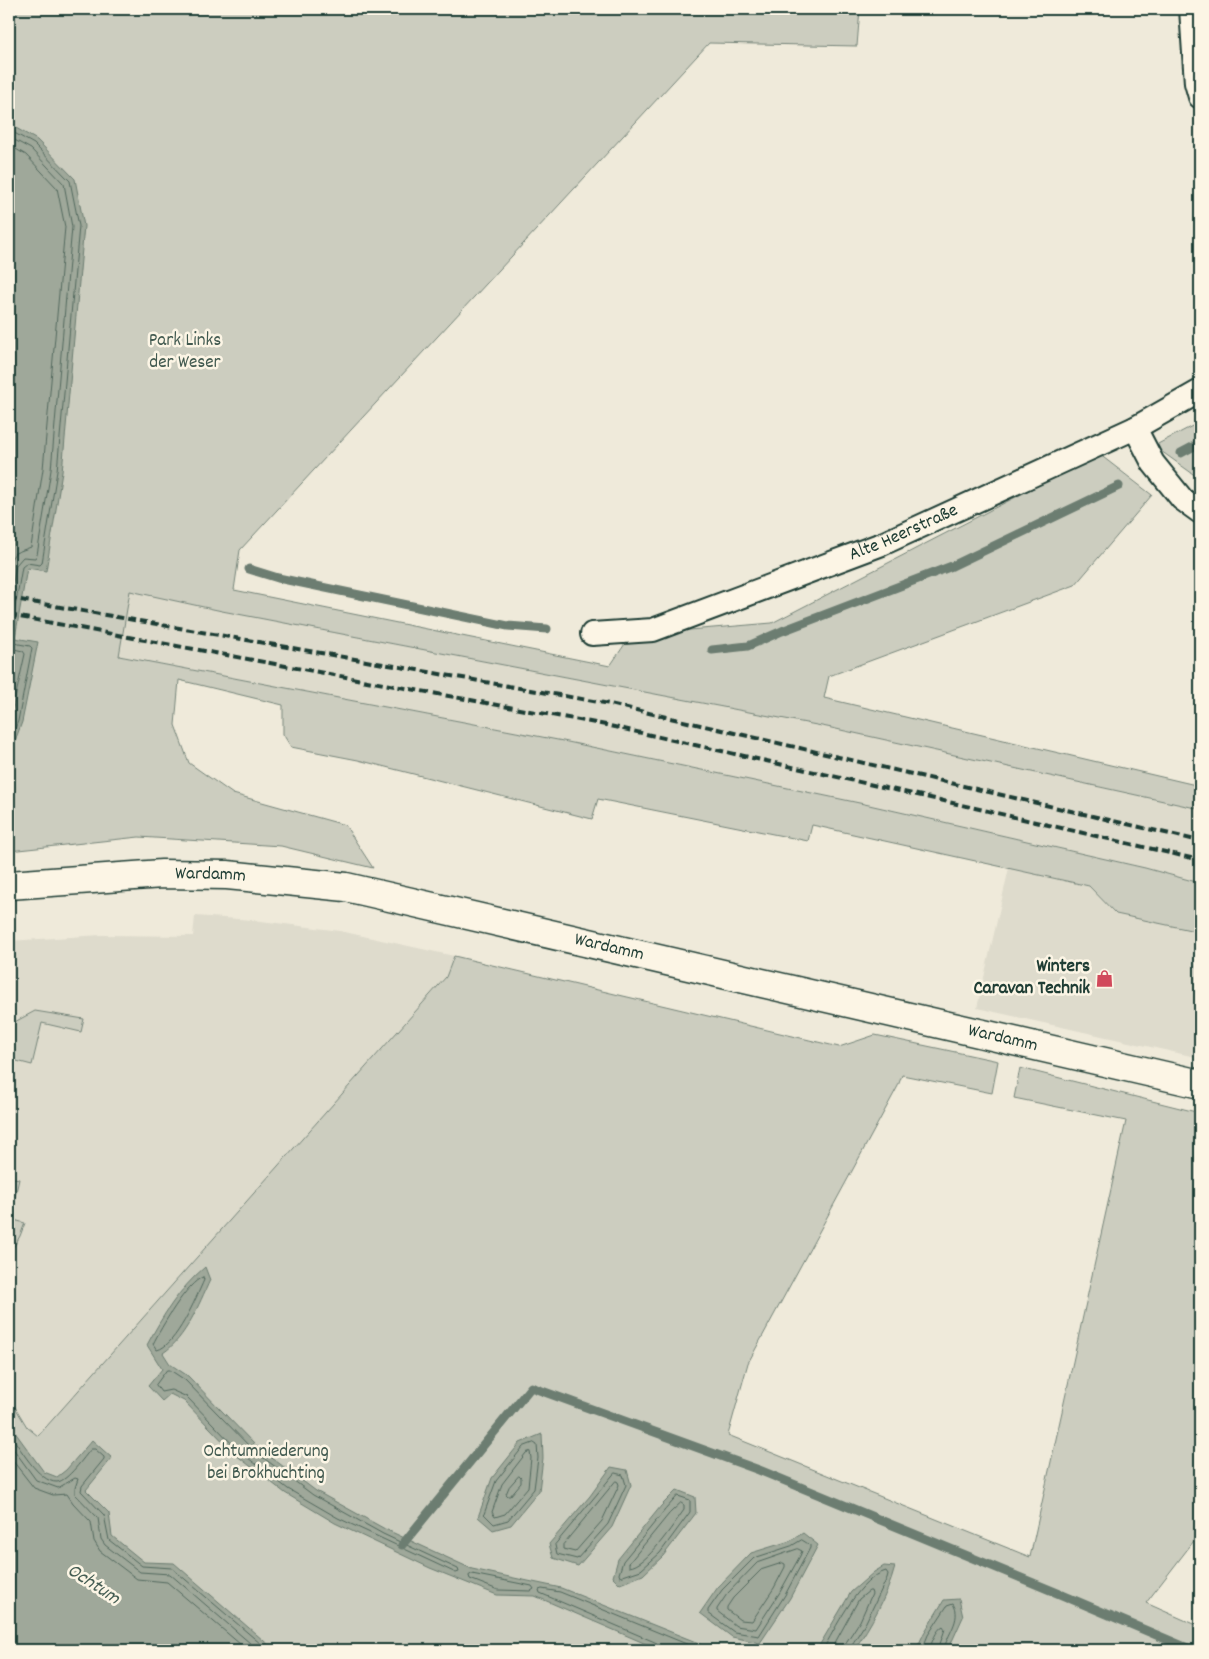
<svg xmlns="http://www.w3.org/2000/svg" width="1209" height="1659" font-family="Dekko,sans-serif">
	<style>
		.built { fill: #dedbcc }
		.green { fill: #cccdbf; stroke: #76857a }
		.water { fill: #9fa89a; stroke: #6c7d71 }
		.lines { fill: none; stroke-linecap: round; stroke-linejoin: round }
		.shore { stroke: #52685d; stroke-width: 1 }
		.stream { stroke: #6c7d71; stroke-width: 9 }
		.minor-casing { stroke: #1f3d34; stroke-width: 26 }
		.tertiary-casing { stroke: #1f3d34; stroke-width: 31 }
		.minor { stroke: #fcf5e5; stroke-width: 22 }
		.tertiary { stroke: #fcf5e5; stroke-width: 28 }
		.rail { stroke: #1f3d34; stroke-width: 4; stroke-dasharray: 8 4; stroke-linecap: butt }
		.labels { text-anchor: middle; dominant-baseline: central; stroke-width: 5; stroke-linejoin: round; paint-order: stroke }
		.park-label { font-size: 19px; fill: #425a50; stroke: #fcf5e5 }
		.street-label { font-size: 19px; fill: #1f3d34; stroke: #fcf5e5 }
		.poi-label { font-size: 19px; font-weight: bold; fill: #1f3d34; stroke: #fcf5e5; text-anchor: end }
		.water-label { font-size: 20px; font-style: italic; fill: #455d53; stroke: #fcf5e5 }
	</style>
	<rect width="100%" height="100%" fill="#efeada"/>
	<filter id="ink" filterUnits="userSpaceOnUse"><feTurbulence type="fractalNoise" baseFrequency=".02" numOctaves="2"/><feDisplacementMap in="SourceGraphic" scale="10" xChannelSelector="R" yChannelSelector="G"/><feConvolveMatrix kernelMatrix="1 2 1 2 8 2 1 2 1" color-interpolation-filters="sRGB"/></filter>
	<g filter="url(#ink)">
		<!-- built -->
		<path class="built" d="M 27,568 L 222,611 L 827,727 L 1200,809 L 1200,883 L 1145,868 L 869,805 L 563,741 L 119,656 Z
			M 1009,868 L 1089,886 L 1116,914 L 1200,932 L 1200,1058 L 977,1008 Z
			M 195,916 L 253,920 L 340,931 L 454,956 L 446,977 L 27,1449 L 9,1424 L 9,941 L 101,935 L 193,936 Z"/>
		<!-- green -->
		<path class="green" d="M 9,9 L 860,9 L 857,46 L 709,43 L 240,550 L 234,590 L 610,666 L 631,635 L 772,623 L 1099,454 L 1152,495 L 1075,585 L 829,676 L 824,698 L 1200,786 L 1200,809 L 827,727 L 222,611 L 130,591 L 119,656 L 563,741 L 869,805 L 1145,868 L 1200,883 L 1200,932 L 1116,914 L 1089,886 L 812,825 L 808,841 L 598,799 L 592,819 L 358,760 L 291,747 L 283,734 L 283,705 L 179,680 L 175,725 L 189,763 L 233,794 L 345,825 L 373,868 L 281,846 L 139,837 L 9,851 Z
			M 1200,422 L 1200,479 L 1154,446 Z
			M 454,956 L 839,1047 L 875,1035 L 998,1061 L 992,1093 L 902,1075 L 898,1086 L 748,1363 L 728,1435 L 1030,1557 L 1126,1121 L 1014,1098 L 1020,1068 L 1200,1113 L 1200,1533 L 1146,1603 L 1200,1627 L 1200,1650 L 9,1650 L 9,1397 L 27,1427 L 38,1436 L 446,977 Z
			M 35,1011 L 84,1019 L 81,1032 L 42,1023 L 32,1065 L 9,1059 L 9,1025 Z
			M 9,1177 L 19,1179 L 10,1219 L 25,1223 L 20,1236 L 9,1255 Z"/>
		<!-- water -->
		<path class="water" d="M 9,124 L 37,140 L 75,179 L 84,226 L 62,472 L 46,571 L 27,568 L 15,638 L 38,642 L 22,722 L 9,757 Z
			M 205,1267 L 210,1280 C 199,1304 186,1338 163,1353 L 170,1364 L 188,1376 L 256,1446 L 316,1491 L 385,1529 L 472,1569 L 561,1588 L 696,1642 L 711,1650 L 660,1650 L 535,1596 L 497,1595 L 430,1568 L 335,1523 L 285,1493 L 236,1455 L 184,1401 L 170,1394 L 162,1401 L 148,1386 L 162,1369 L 147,1345 C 163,1315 179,1289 205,1267 Z
			M 9,1424 L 44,1472 L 57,1477 L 66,1470 L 92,1440 L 112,1458 L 86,1490 L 109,1513 L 112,1536 L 144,1562 L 174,1563 L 271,1647 L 278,1650 L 9,1650 Z
			M 542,1434 L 543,1458 L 539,1491 L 511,1525 L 493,1530 L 478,1517 L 492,1478 L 520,1443 Z
			M 611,1467 L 627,1470 L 631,1485 L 612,1527 L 578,1566 L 553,1558 L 549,1544 L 590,1496 Z
			M 677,1490 L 695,1497 L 696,1513 L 663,1556 L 643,1575 L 620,1584 L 613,1577 L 618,1559 L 661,1506 Z
			M 803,1533 L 818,1545 L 790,1598 L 760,1643 L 732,1637 L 700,1613 L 718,1587 L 751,1553 L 790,1541 Z
			M 884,1566 L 895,1567 C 887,1597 871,1625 854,1650 L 820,1650 L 819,1646 L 851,1592 L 874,1572 Z
			M 959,1599 L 963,1617 L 948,1650 L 916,1650 L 924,1633 L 944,1600 Z"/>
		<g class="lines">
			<!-- shore -->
			<path class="shore" d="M 9,130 L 34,144 L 70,181 L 79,226 L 57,471 L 42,563 L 40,565 L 27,563 L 22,567 L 10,637 L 13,643 L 30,646 L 32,648 L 18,721 L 9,744
				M 9,137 L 31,149 L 64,184 L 72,227 L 51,470 L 37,555 L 35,558 L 23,557 L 16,565 L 9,606
				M 9,145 L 26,155 L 57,188 L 65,227 L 43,469 L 31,547 L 15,553 L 9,562
				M 9,648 L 23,651 L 25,654 L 9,726
				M 203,1277 L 204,1280 C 196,1298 176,1346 157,1350 L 153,1344 C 161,1328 187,1282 203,1277 Z
				M 167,1370 L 170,1370 L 185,1380 L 253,1450 L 313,1495 L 383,1534 L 458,1569 L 459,1572 L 456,1573 L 338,1518 L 288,1489 L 239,1451 L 187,1397 L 171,1390 L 161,1392 L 156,1385 Z
				M 9,1432 C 18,1445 39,1483 57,1482 C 68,1481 84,1457 91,1449 L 95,1449 L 104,1457 L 104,1459 L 82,1486 L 81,1491 L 104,1515 L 109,1540 L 142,1566 L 172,1568 L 268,1650
				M 9,1443 L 36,1480 L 58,1488 L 75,1478 L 78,1479 L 75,1488 L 75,1494 L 98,1518 L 101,1539 L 105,1545 L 140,1572 L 170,1574 L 258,1650
				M 534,1443 L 537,1445 L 538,1458 L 534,1489 L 508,1520 L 494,1524 L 484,1514 L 496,1481 L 523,1447 Z
				M 530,1452 L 531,1458 L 528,1487 L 505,1514 L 495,1517 L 492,1512 L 502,1484 L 526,1453 Z
				M 9,1456 L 34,1488 L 53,1495 L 67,1494 L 73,1503 L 91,1522 L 94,1541 L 100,1551 L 137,1579 L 167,1582 L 247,1650
				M 615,1473 L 623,1475 L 626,1485 L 608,1524 L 577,1559 L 557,1554 L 555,1545 Z
				M 519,1476 L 521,1478 L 521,1483 L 510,1496 L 508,1496 L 506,1494 L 509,1487 Z
				M 616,1481 L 618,1482 L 619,1485 L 602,1521 L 575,1552 L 563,1549 L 563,1545 Z
				M 678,1496 L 690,1500 L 690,1512 L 660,1553 L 641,1570 L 620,1577 L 619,1574 L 623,1561 L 665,1510 Z
				M 681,1503 L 684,1505 L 684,1510 C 673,1525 647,1566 629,1567 L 629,1563 L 669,1514 Z
				M 802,1540 L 810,1545 L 810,1548 L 785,1595 L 759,1636 L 734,1632 L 708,1613 L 708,1610 L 722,1590 L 754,1558 L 791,1546 Z
				M 798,1549 L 802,1551 L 800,1556 L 780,1592 L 756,1629 L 736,1626 L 717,1611 L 717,1609 L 727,1594 L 757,1563 Z
				M 783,1563 L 785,1564 L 785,1567 L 774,1588 L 752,1621 L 740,1620 L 727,1610 L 727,1607 L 733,1598 L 761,1570 Z
				M 472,1574 L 532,1586 L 534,1589 L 531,1591 L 498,1590 L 470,1579 L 469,1576 Z
				M 660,1650 L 660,1646 L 657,1643 L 540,1593 L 539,1590 L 542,1589 L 560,1592 L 701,1650
				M 824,1650 L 825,1646 C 838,1623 860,1578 886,1571 L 888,1574 L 887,1578 L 865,1624 L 851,1646 L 850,1650
				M 831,1650 L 859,1599 L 869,1591 L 871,1591 L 872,1594 L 860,1621 L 845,1644 L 844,1650
				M 922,1650 L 928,1635 L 947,1606 L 953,1604 C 963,1619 946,1635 944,1650
				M 929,1650 C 932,1642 936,1630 943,1626 L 945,1629 L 938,1650"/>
			<!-- stream -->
			<path class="stream" d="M 1181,453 L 1200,443
				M 249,569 L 278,578 L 508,626 L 547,629
				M 712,650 L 748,646 L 782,631 L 952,566 L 1119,486
				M 402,1545 L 531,1387 L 759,1470 L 1055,1592 L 1192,1650"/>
			<defs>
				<g id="minor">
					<path d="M 1191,9 L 1196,83 L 1200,97"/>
					<path d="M 1135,428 L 1153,463 L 1182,499 L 1200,512"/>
					<path id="s1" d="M 592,634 L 653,630 L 882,544 L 1135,428 L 1200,391"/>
				</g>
				<g id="tertiary">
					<path id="s2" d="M 9,885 L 162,874 L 227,875 L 346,887 L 1200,1084"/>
				</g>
			</defs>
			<!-- minor casing -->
			<use href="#minor" class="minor-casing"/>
			<!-- tertiary casing -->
			<use href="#tertiary" class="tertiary-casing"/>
			<!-- minor -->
			<use href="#minor" class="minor"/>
			<!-- tertiary -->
			<use href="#tertiary" class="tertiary"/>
			<!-- rail -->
			<path class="rail" d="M 9,598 L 610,704 L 1200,841
				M 9,615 L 606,725 L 975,808 L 1200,860"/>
		</g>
	</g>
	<!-- icons -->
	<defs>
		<symbol id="shop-bare" viewBox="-9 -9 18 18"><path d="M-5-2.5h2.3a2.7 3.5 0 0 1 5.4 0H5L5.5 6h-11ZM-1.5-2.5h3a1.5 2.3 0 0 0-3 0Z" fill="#d1495b" stroke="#fcf5e5" stroke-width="2.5" paint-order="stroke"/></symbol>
	</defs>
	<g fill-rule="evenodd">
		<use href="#shop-bare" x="1092" y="966" width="25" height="25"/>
	</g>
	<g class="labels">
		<!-- park labels -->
		<g class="park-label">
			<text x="185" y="341">Park Links<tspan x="185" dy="22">der Weser</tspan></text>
			<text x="266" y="1452">Ochtumniederung<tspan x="266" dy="22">bei Brokhuchting</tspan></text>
		</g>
		<!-- street labels -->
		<g class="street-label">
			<text stroke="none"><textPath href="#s1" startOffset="330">Alte Heerstraße</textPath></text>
			<text stroke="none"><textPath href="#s2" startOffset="202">Wardamm</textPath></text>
			<text stroke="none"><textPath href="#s2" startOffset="608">Wardamm</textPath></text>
			<text stroke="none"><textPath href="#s2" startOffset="1012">Wardamm</textPath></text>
		</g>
		<!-- poi labels -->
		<g class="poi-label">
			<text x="1090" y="967">Winters<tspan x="1090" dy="22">Caravan Technik</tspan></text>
		</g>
		<!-- water labels -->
		<g class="water-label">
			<text transform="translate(93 1585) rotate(33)">Ochtum</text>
		</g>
	</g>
	<!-- margin -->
	<rect width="1209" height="1659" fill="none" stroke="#fcf5e5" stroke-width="30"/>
	<rect x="15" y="15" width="1179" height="1629" fill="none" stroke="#1f3d34" stroke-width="2" filter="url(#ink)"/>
</svg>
